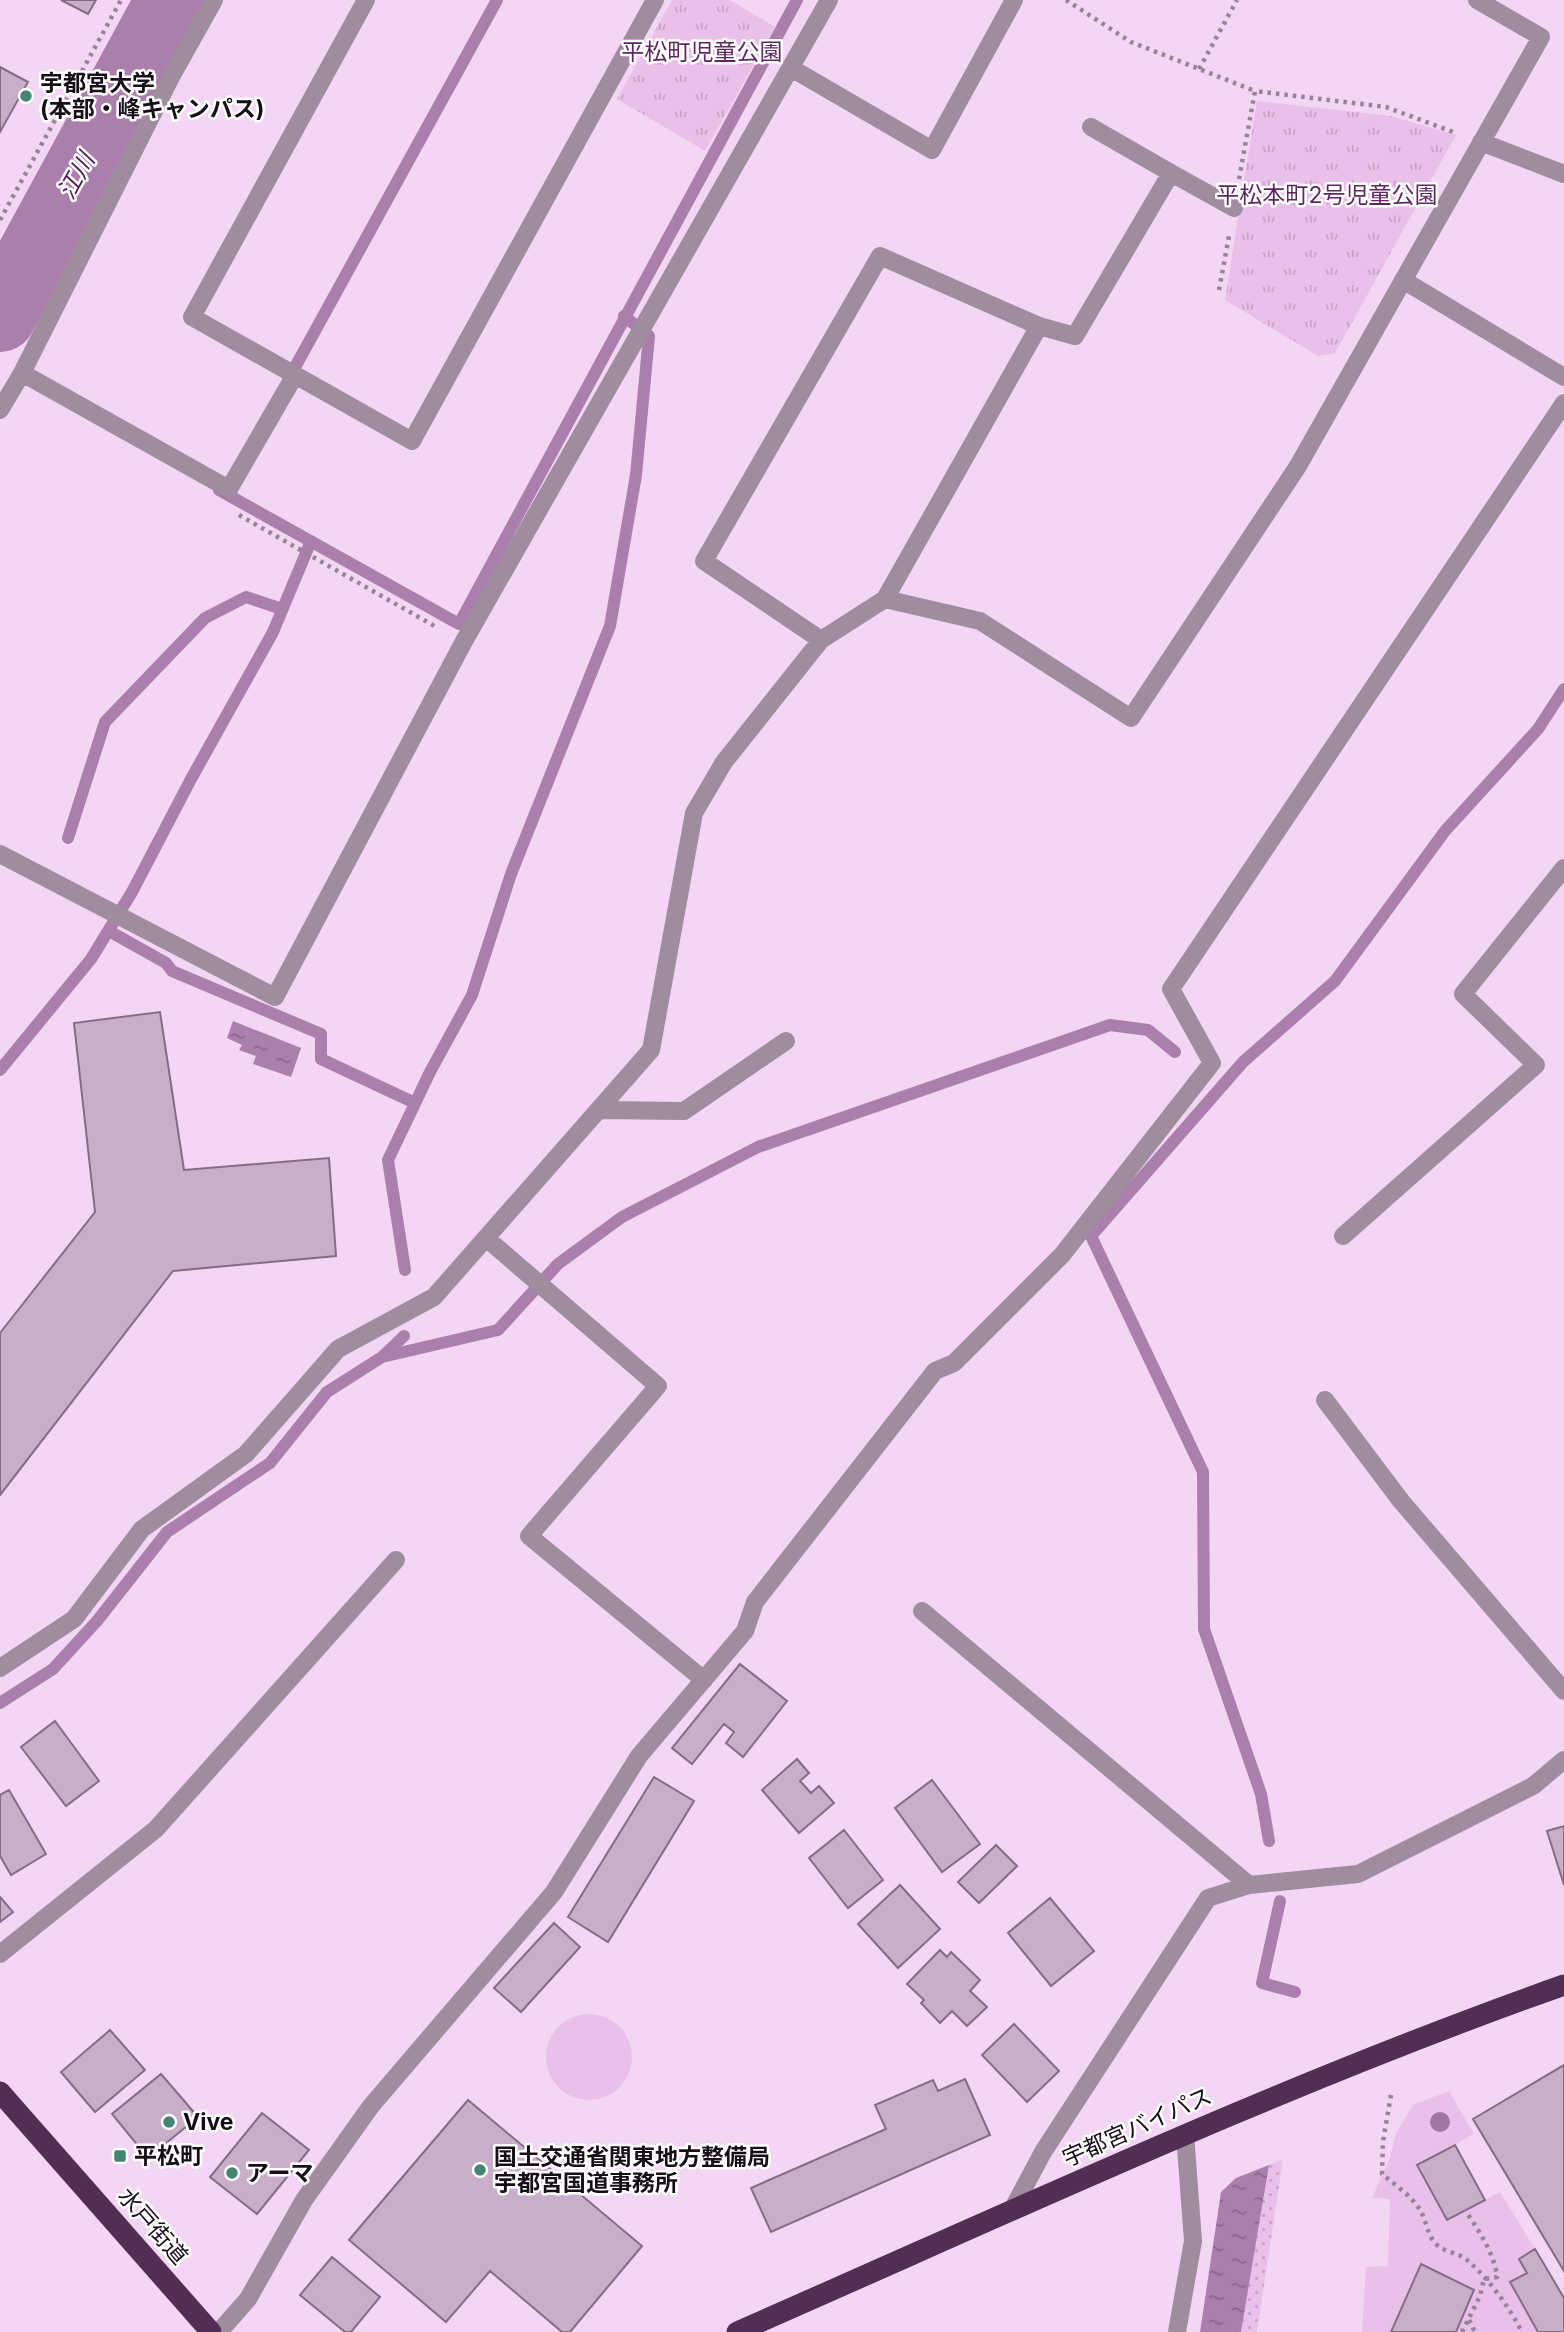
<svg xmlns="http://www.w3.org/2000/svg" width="1564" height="2332" font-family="Inter,'Noto Sans JP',sans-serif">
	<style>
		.grass { fill: url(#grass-dots) }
		.park { fill: url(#park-tufts) }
		.garden { fill: #e8c0e9 }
		.water { fill: url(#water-ripples) }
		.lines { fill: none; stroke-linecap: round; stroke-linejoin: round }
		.stream { stroke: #aa7fac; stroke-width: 12 }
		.river { stroke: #aa7fac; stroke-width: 72 }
		.building { fill: #c9aeca; stroke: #856c86; stroke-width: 2 }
		.path { stroke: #978398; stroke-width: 4.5; stroke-dasharray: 3.5 5; stroke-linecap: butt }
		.street { stroke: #9f8c9f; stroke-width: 18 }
		.highway { stroke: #522d54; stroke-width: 21 }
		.tree { fill: #a076a2 }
		.poi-dot { fill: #448575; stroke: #fff; stroke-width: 2.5 }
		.labels { text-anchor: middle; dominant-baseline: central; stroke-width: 5; stroke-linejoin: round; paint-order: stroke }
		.park-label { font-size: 23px; fill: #5d2760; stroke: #fff }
		.poi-label { font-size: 23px; font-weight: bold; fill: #170d17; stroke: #fff; text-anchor: start }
		.street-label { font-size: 23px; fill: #170d17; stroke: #fff }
		.water-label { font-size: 24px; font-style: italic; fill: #501b54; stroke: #fff }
	</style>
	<defs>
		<pattern id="grass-dots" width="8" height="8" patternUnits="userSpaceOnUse" patternTransform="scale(1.75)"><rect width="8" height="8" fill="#e8c0e9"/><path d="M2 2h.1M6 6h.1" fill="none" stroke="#c6a4c7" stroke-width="1.8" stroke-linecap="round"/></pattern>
		<pattern id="park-tufts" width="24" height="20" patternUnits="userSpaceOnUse" patternTransform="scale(1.75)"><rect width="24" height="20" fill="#e8c0e9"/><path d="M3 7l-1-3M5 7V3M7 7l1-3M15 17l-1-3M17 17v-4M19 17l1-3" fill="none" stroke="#c6a4c7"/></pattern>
		<pattern id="water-ripples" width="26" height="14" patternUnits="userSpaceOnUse" patternTransform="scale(1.75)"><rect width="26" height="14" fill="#aa7fac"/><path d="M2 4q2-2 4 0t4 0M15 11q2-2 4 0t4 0" fill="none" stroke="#89668b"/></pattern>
	</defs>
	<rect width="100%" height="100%" fill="#f2d6f3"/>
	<!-- grass -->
	<path class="grass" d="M 1283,2159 L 1257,2332 L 1241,2332 L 1269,2165 Z"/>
	<!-- park -->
	<path class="park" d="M 672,0 L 730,0 L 775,27 L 705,151 L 617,99 Z
		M 1257,101 L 1391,116 L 1456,135 L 1335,353 L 1318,356 L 1225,300 Z"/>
	<!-- garden -->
	<path class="garden" d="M546 2057a43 43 0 1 1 86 0a43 43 0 1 1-86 0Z
		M 1449,2091 L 1474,2134 L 1417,2166 L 1447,2220 L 1500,2192 L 1535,2249 L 1519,2259 L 1527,2273 L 1510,2282 L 1538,2332 L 1362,2332 L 1366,2267 L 1388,2266 L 1390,2199 L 1372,2198 L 1390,2158 L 1396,2133 L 1413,2105 Z"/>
	<!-- water -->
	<path class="water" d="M 233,1021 L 301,1048 L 291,1077 L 253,1064 L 256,1056 L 239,1050 L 242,1045 L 227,1038 Z
		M 1269,2165 L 1241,2332 L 1200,2332 L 1221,2192 L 1236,2178 Z"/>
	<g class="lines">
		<!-- stream -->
		<path class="stream" d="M 288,380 L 497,0
			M 219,490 L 459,624 L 797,0
			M 68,838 L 105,722 L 205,618 L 246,597 L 282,609
			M 109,931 L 166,963 L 172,971 L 321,1034 L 321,1059 L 415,1103
			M 0,1070 L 91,959 L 132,892 L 191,779 L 273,632 L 311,541
			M 405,1270 L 388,1160 L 430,1072 L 472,995 L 511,874 L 610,626 L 636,475 L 649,336 L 624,316
			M 382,1357 L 498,1330 L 558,1264 L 622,1217 L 758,1147 L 1110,1025 L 1148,1030 L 1175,1052
			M 0,1703 L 53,1669 L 97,1621 L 167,1532 L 270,1463 L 327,1392 L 382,1357 L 404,1336
			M 1269,1841 L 1261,1794 L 1204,1629 L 1203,1472 L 1091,1236 L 1243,1062 L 1335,981 L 1445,831 L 1538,729 L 1564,689
			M 1280,1901 L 1262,1983 L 1295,1992"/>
		<!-- river -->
		<path class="river" d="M 0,316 L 172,0"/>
	</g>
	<!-- building -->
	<path class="building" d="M 61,0 L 96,0 L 88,14 Z
		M 0,67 L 28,82 L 0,132 Z
		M 160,1012 L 184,1170 L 329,1158 L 336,1256 L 173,1271 L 0,1495 L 0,1333 L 95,1212 L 74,1023 Z
		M 740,1664 L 787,1701 L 743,1757 L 726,1743 L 734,1732 L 724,1724 L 692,1764 L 672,1748 Z
		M 55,1721 L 99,1781 L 66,1806 L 21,1747 Z
		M 797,1759 L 809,1773 L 800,1781 L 811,1793 L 819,1786 L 834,1803 L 799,1833 L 762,1790 Z
		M 654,1777 L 694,1801 L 608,1942 L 568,1917 Z
		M 932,1780 L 980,1844 L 942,1872 L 895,1808 Z
		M 9,1790 L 46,1854 L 11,1875 L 0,1856 L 0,1795 Z
		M 1564,1826 L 1564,1885 L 1547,1831 Z
		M 844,1830 L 883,1880 L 848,1908 L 809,1858 Z
		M 996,1845 L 1017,1866 L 979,1903 L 958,1882 Z
		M 900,1885 L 940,1929 L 898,1968 L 858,1924 Z
		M 0,1897 L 13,1912 L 0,1922 Z
		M 1050,1898 L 1094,1951 L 1051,1986 L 1008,1933 Z
		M 554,1923 L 580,1947 L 521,2012 L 494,1988 Z
		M 940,1950 L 947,1957 L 951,1952 L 980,1980 L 970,1991 L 987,2007 L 967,2026 L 952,2011 L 940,2023 L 921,2003 L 924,2000 L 907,1984 Z
		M 1014,2024 L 1059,2071 L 1027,2102 L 982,2055 Z
		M 110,2030 L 145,2070 L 95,2112 L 61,2072 Z
		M 1564,2065 L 1564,2271 L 1473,2119 Z
		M 161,2074 L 198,2117 L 148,2158 L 112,2114 Z
		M 965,2079 L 990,2135 L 771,2232 L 751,2188 L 886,2129 L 875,2105 L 933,2080 L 938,2091 Z
		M 468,2100 L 642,2246 L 570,2332 L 562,2332 L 490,2271 L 446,2322 L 349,2240 Z
		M 262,2113 L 309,2150 L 257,2214 L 210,2177 Z
		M 1455,2145 L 1485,2200 L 1447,2220 L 1417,2165 Z
		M 1535,2249 L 1564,2298 L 1564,2332 L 1538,2332 L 1510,2282 L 1527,2273 L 1519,2259 Z
		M 332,2257 L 380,2297 L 351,2332 L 345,2332 L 300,2295 Z
		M 1421,2264 L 1474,2290 L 1456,2332 L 1391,2332 Z"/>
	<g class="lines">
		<!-- path -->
		<path class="path" d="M 1066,0 L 1131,42 L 1255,91
			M 1199,69 L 1237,0
			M 1239,179 L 1255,91 L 1386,107 L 1456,133
			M 0,220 L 121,0
			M 1219,290 L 1229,236
			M 239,515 L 438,628
			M 1391,2095 L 1383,2141 L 1382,2174 C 1394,2184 1409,2194 1418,2207 C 1427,2218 1425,2233 1437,2245 C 1445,2252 1458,2253 1466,2259 C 1489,2279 1508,2305 1522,2332
			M 1469,2320 L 1475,2332
			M 1462,2332 L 1480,2296 L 1484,2279 L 1497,2277 C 1495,2255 1478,2229 1465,2210"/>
		<!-- street -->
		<path class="street" d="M 366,0 L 192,317 L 412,441 L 655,0
			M 791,68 L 932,150 L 1014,0
			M 1091,127 L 1171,173
			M 1481,142 L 1564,174
			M 1403,280 L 1564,377
			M 1039,326 L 1075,336 L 1171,173 L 1234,208
			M 22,373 L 229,489 L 295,375
			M 0,410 L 22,373 L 172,75 L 214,0
			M 821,640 L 704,561 L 880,256 L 1039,326 L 885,599
			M 0,854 L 275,997 L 463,643 L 829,0
			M 599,1110 L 684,1111 L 786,1041
			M 1343,1236 L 1536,1065 L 1463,994 L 1564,868
			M 486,1238 L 658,1386 L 529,1536 L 704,1680
			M 1325,1400 L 1401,1501 L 1564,1691
			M 922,1611 L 1249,1885
			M 0,1668 L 74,1619 L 142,1529 L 246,1454 L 338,1349 L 434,1297 L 651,1050 L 694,813 L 724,762 L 821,640 L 885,599 L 980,621 L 1131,718 L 1298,466 L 1541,37 L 1477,0
			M 0,1954 L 156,1829 L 396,1560
			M 1011,2212 L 1043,2152 L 1208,1898 L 1249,1885 L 1358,1874 L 1533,1786 L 1564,1760
			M 219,2332 L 248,2299 L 304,2200 L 371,2106 L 554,1892 L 639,1756 L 745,1631 L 755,1602 L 935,1371 L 954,1363 L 1062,1255 L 1212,1063 L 1171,989 L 1564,403
			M 1177,2332 L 1193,2241 L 1185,2134"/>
		<!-- highway -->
		<path class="highway" d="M 0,2092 L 211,2332
			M 737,2332 C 1011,2212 1281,2085 1564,1985"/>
	</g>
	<!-- trees -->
	<circle class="tree" cx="1440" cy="2122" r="10"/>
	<!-- markers -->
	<g class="poi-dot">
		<circle cx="26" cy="96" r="7"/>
		<circle cx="169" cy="2122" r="7"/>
		<rect x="113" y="2149" width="14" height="14" rx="3.5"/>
		<circle cx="480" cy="2170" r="7"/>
		<circle cx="232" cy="2173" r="7"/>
	</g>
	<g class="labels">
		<!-- park labels -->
		<g class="park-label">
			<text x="702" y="52">平松町児童公園</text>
			<text x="1327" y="195">平松本町2号児童公園</text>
		</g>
		<!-- poi labels -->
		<g class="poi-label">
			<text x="40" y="83">宇都宮大学<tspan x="40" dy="26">(本部・峰キャンパス)</tspan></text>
			<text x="183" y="2122">Vive</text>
			<text x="134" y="2156">平松町</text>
			<text x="494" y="2157">国土交通省関東地方整備局<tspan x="494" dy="26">宇都宮国道事務所</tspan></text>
			<text x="246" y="2173">アーマ</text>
		</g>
		<!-- street labels -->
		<g class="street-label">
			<text transform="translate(1137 2127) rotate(-24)">宇都宮バイパス</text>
			<text transform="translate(153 2226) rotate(49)">水戸街道</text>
		</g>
		<!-- water labels -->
		<g class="water-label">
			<text transform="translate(76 176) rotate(-61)">江川</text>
		</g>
	</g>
</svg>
